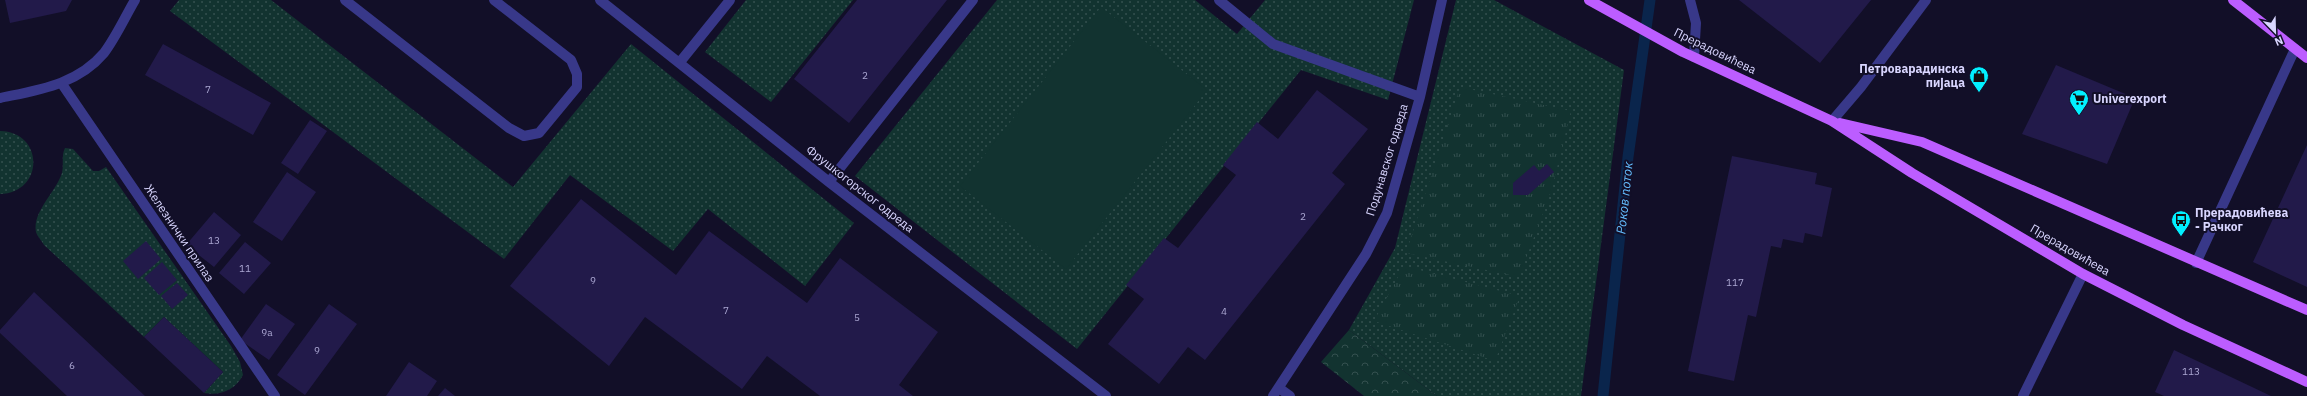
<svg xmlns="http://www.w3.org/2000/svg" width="2307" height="396" font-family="'IBM Plex Sans',sans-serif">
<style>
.grass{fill:url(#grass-dots)}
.forest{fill:url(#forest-crowns)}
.park{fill:url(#park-tufts)}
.pitch{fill:#123330}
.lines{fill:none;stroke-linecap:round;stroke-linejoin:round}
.stream{stroke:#0a254c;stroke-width:11}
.building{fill:#221a4a}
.minor{stroke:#383889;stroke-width:10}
.major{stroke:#bc5dff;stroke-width:10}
.labels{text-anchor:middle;stroke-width:4;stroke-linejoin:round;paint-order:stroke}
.number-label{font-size:10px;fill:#aba7d2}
.street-label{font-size:12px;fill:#d9d6ff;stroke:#120f28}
.poi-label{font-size:12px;font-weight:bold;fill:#d9d6ff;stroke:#120f28;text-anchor:start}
.water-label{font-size:13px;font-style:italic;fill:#64beff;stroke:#120f28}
</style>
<defs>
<pattern id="grass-dots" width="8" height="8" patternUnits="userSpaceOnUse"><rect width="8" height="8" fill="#123330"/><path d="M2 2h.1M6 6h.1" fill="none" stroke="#34504f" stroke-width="1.8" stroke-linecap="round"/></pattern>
<pattern id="forest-crowns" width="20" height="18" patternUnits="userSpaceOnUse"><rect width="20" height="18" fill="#123330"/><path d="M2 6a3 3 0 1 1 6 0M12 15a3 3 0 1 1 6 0" fill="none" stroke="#34504f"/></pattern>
<pattern id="park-tufts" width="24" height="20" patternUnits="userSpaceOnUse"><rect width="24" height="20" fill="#123330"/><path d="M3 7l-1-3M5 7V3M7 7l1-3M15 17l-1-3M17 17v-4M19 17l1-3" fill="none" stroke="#34504f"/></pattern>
</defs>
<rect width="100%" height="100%" fill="#120f28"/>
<path class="grass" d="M179,0H271L513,187L631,44L854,223L805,286L708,209L673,251L570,175L504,259L170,11Z
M746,0H853L771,102L705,52Z
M997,0H1195L1237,34L1265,0H1414L1388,100L1301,70L1077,349L855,176Z
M1456,0H1494L1624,70L1581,396H1437L1349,330L1395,248Z
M0,131C45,132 44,193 0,194Z
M65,148L73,149L93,171H99L106,167L231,346L240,362L243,375C235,390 221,396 204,393L223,372L164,317L144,337L44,245C42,241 37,236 36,232C32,212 56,192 62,173C64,164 61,156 65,148Z"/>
<path class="forest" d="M1349,330L1437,396H1364L1321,362Z"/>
<path class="park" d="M1460,87L1571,111L1551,192L1519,277L1406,253Z
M1404,266L1520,296L1495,361L1374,321Z"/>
<path class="pitch" d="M1101,7L1207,90L1066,269L960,186Z"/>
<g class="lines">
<path class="stream" d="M1603,396L1628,157L1650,0"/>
</g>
<path class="building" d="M5,0H72L66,11L10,23Z
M857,0H947L849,123L794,79Z
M1739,0H1871L1820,63Z
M163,44L271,103L253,135L145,75Z
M2056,65L2135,98L2107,164L2022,134Z
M1317,90L1368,129L1332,173L1345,184L1205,360L1188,347L1159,384L1108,344L1144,299L1126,285L1164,238L1178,248L1236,175L1223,165L1257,122L1278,139Z
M310,120L327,131L298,174L281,163Z
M2307,145V287L2253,262Z
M1732,156L1817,173L1815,184L1832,188L1822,237L1805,233L1803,243L1783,239L1781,248L1771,246L1756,317L1748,315L1734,381L1688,371Z
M1547,164L1554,172L1528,195H1513V183L1534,165L1539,171Z
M287,172L316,192L282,241L253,222Z
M581,199L676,275L709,231L807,303L840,258L938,332L899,385L913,396H820L767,356L742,389L645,317L609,366L510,286Z
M214,212L241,235L214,267L186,245Z
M146,241L161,259L138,279L123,261Z
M245,242L271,263L244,294L219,273Z
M162,262L177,280L159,295L144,278Z
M177,283L188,295L172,309L161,296Z
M34,292L145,396H67L0,333V330Z
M266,304L295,324L269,360L240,340Z
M329,304L357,324L305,395L277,375Z
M164,317L223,372L204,393L144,337Z
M2174,350L2271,396H2164L2155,392Z
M409,362L437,381L427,396H386Z
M445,388L455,396H438Z"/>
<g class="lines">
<path class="minor" d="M345,0L509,128L524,136L539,133L577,87V74L571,60L494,0
M600,0L829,182L1106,396
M1219,0L1273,44L1420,97
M1690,0L1696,23L1694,57
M680,62L730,0
M62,84L275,396
M0,98C38,90 77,85 104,53C116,37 125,17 135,0
M1832,121L1861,87L1926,0
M829,182L973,0
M2196,263L2295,49
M1279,388L1290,396
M1273,396L1366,254L1387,213L1420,97L1442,0
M2023,396L2083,274"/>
<path class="major" d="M1589,0L1683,52L1832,121L1912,173L2083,274L2183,325L2307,382
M2233,0L2307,58
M1840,123L1922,142L2307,310"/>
</g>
<defs>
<g id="shop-pin" transform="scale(1)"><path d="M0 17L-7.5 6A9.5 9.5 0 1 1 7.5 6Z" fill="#02f0ff" stroke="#120f28"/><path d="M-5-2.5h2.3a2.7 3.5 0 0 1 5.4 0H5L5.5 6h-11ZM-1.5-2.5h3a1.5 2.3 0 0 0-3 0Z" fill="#111"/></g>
<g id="supermarket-pin" transform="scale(1)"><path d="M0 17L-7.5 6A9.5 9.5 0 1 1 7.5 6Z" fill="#02f0ff" stroke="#120f28"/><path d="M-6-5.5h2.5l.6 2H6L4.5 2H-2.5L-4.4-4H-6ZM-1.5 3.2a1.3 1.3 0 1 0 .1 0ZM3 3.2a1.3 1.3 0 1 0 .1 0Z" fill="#111"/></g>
<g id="bus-pin" transform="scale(1)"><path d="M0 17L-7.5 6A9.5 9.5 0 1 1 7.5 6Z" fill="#02f0ff" stroke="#120f28"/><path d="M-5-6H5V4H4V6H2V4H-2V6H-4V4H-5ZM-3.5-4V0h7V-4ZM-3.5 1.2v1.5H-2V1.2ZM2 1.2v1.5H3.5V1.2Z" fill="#111"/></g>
</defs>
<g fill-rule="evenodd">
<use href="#shop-pin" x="1979" y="76"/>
<use href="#supermarket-pin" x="2079" y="99"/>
<use href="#bus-pin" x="2181" y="220"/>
</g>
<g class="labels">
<g class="number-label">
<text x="865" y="79">2</text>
<text x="208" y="93">7</text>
<text x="1303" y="220">2</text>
<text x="214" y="244">13</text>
<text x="245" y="272">11</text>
<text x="593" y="284">9</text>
<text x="1735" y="286">117</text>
<text x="726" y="314">7</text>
<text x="1224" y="315">4</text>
<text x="857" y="321">5</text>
<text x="267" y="336">9a</text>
<text x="317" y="354">9</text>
<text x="72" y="369">6</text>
<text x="2191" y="375">113</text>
</g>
<g class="street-label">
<text transform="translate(1715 51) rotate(26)" y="4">Прерадовићева</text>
<text transform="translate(1387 160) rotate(-73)" y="4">Подунавског одреда</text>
<text transform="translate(860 189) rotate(38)" y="4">Фрушкогорског одреда</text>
<text transform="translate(179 233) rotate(56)" y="4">Железнички прилаз</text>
<text transform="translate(2070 250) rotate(30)" y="4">Прерадовићева</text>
</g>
<g class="poi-label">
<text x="1965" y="73" text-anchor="end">Петроварадинска<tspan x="1965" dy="14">пијаца</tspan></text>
<text x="2093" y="103">Univerexport</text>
<text x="2195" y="217">Прерадовићева<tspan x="2195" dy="14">- Рачког</tspan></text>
</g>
<g class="water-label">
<text transform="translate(1624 198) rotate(-84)" y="5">Роков поток</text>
</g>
</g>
<g transform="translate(2275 32) rotate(157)" stroke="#120f28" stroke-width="3" paint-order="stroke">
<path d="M0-3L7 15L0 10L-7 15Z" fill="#d9d6ff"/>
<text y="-6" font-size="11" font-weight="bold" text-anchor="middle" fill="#d9d6ff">N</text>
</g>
</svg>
